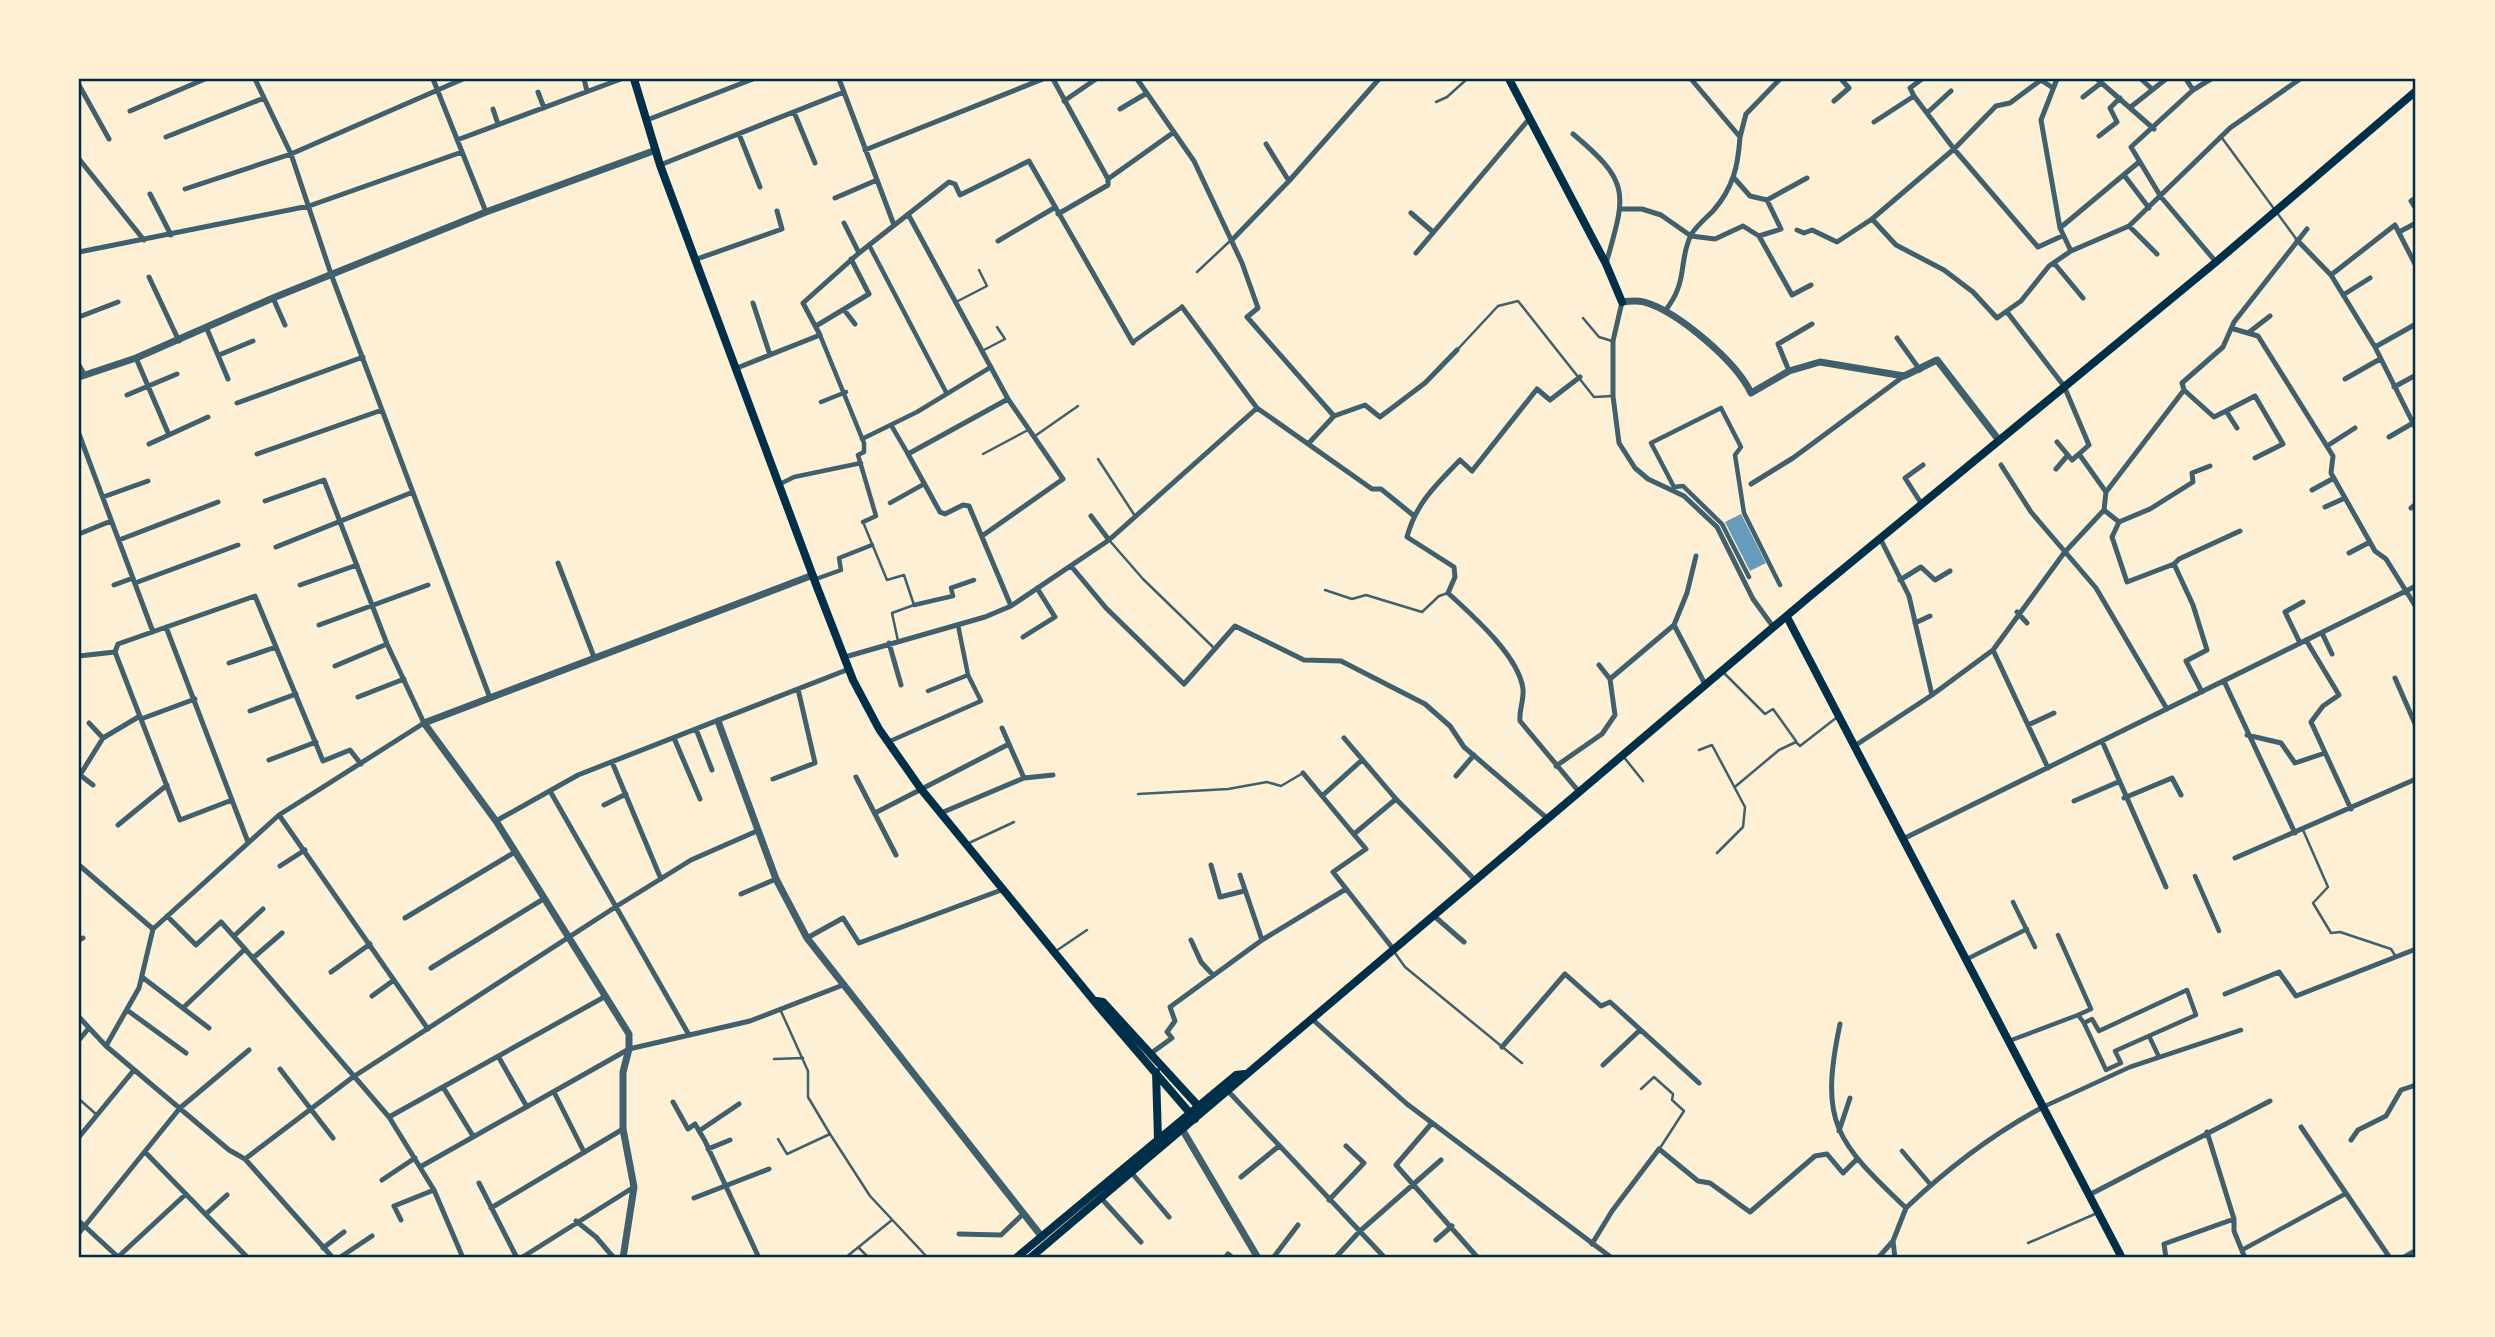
<svg xmlns="http://www.w3.org/2000/svg" width="2495" height="1337" font-family="'Nunito Sans',sans-serif">
<style>
.water{fill:#669bbc}
.lines{fill:none;stroke-linecap:round;stroke-linejoin:round}
.service{stroke:#3f606c;stroke-width:2.5}
.pedestrian{stroke:#3f606c;stroke-width:4.5}
.minor{stroke:#3f606c;stroke-width:5}
.tertiary{stroke:#3f606c;stroke-width:7}
.secondary{stroke:#003049;stroke-width:8}
.neatline{fill:none;stroke:#003049;stroke-width:2.5}
</style>
<rect width="100%" height="100%" fill="#fdf0d5"/>
<path class="water" d="M1741,514L1766,563L1750,571L1725,522Z"/>
<g class="lines">
<path class="service" d="M1436,102L1447,97L1467,79
M2222,138L2297,240
M1197,272L1230,241
M956,302L987,286L979,270
M1583,318L1599,337L1612,341
M1457,350L1498,306L1518,301L1594,397L1612,396
M982,351L1005,339L997,327
M1035,436L1078,406
M983,454L1028,430
M1098,459L1135,516
M863,522L887,580L904,575L914,605L892,613L898,641
M1109,540L1143,579L1214,648
M1325,590L1352,599L1366,595L1422,612L1439,596L1448,593
M1723,672L1765,714L1773,709L1796,741
M1699,750L1712,745L1745,807L1743,827L1717,853
M1623,756L1643,781
M1736,786L1779,750L1796,742L1800,746L1836,718
M1138,794L1228,789L1267,782L1281,786L1303,773
M2303,830L2328,887L2313,903L2331,933L2340,932L2391,949L2396,957
M969,843L1014,822
M1056,951L1087,930
M1395,953L1405,967L1522,1063
M780,1009L808,1071V1097L830,1134L870,1196L928,1258
M774,1059L803,1058
M1641,1089L1654,1077L1673,1094L1672,1100L1684,1111L1660,1148
M79,1099L97,1115
M778,1139L787,1154L830,1134
M2028,1243L2095,1214
M859,1248L869,1258
M845,1258L892,1220"/>
<path class="pedestrian" d="M869,245L947,394
M820,335L864,443V452L858,455L876,516L863,522
M1133,342L1182,307
M821,402L846,392
M891,425L908,454
M862,439L917,412L991,367
M780,484L794,477L861,463
M890,503L924,484
M1749,577L1722,524L1683,486L1674,487L1651,443L1721,408L1741,447L1735,455L1744,513L1780,585
M816,579L841,570L839,558L872,545
M914,605L953,596L951,588L974,580
M928,691L968,675
M888,742L981,701L968,675L958,625
M2195,876L2219,931
M2013,902L2035,947
M2058,935L2091,1009L2078,1015
M1967,959L2027,929
M2187,990L2196,1015L2115,1051L2121,1063L2106,1070L2084,1023L2092,1019L2099,1031Z
M2149,1036L2159,1057
M2009,1041L2078,1015L2084,1023
M2043,1107L2130,1067L2241,1030
M1902,1151L1930,1184
M2242,1250L2345,1194
M2402,1258L2416,1250"/>
<path class="minor" d="M255,79L291,154L331,274L490,698
M433,79L486,212
M584,79L587,91
M839,79L894,225
M1053,79L1108,179V185L1058,214
M1137,79L1194,161L1242,263L1258,308L1247,317L1334,416
M1922,79L1910,88L1914,96L1954,149L2038,247L2062,236
M2057,79L2041,120L2060,228L2071,251
M2097,79L2154,129
M2141,79L2152,89
M2186,79L2193,90
M2211,79L2193,90L2131,147L2161,197L2216,262
M79,85L109,139
M538,92L544,108
M2083,97L2101,83
M1064,101L1096,79
M1834,101L1849,88L1841,79
M2132,106L2166,79
M493,109L498,124
M1120,109L1147,93
M130,111L205,79
M794,112L815,163
M1927,113L1951,91
M647,120L753,79
M1874,122L1914,96
M739,134L760,187
M1573,134C1633,184 1625,195 1606,264
M2099,136L2117,122L2110,108L2120,98
M166,137L264,98
M1740,137L1746,114L1780,79
M457,140L621,79
M1266,144L1289,181
M865,150L1043,79
M79,159L144,240
M660,165L844,92
M2124,175L2149,208
M1108,179L1174,132
M1735,179L1750,196L1767,200L1807,178
M185,189L291,154L463,79
M150,194L171,235
M835,198L877,180
M2416,198L2411,201L2416,209
M1622,209H1642L1661,215L1691,236L1715,239L1743,226L1759,236L1781,229L1767,200
M1411,213L1433,232
M908,214L1008,399L1063,479L982,536
M1872,219L1896,245L1944,270L1973,292L1997,318L2021,301L2049,266L2071,251L2129,226L2230,128L2300,79
M844,223L859,253
M2129,226L2157,254
M2060,228L2139,162
M1797,230L1804,233L1812,230L1837,242L1872,219L1954,149L1996,106L2010,103L2041,80L2053,88
M2399,232L2416,223
M1759,236L1792,295L1811,285
M1232,240L1289,181L1379,79
M2297,240L2331,275L2375,347L2413,423L2416,421
M998,241L1054,208
M79,252L309,206L462,152
M1416,253L1530,118
M697,259L782,229L777,211
M2054,263L2083,298
M2331,275L2395,225L2416,266
M149,277L179,341
M2343,295L2370,278
M273,298L285,325
M1622,302L1613,341V396L1619,443L1635,468L1648,479L1684,496L1717,527L1753,599L1774,628
M753,303L770,355
M1182,307L1257,408L1372,489H1381L1413,515
M845,311L855,324
M1665,311C1689,281 1678,261 1691,235C1696,226 1706,218 1713,211C1733,188 1738,167 1740,137L1691,79
M2007,312L2064,386L2089,445L2079,454L2106,492
M79,317L118,302
M816,326L869,294L851,259
M207,329L228,379
M2234,329L2258,336L2333,456L2331,473L2375,551L2386,559L2416,607
M2248,333L2270,316
M1897,338L1920,370
M2375,347L2416,324
M219,355L253,341
M136,358L169,435
M79,365L84,374
M737,368L820,335L803,303L859,253L949,182L955,184L960,195L1029,161L1133,343
M1789,371L1778,344L1812,324
M2345,379L2380,359
M2394,387L2416,375
M2184,390L2214,417L2226,411L2237,428
M127,395L177,374
M1008,399L908,454L940,512L945,514L963,505L969,506L1011,606
M237,403L363,357
M2226,411L2255,396L2283,444L2255,458
M79,434L153,632
M2389,437L2413,423L2416,429
M2057,442L2072,460L2079,454
M149,444L208,417
M1308,444L1334,416L1365,405L1380,417L1425,383L1457,350
M2327,446L2355,428
M257,454L382,410
M2001,465L2031,512L2096,588L2167,709
M2056,469L2068,455
M1751,484L1793,458L1904,376
M2312,490L2334,478
M2106,492L2184,390L2182,383L2223,347L2234,322L2307,229
M103,497L148,481
M1921,503L1905,478L1923,465
M2325,507L2345,498
M2411,508L2416,504
M2104,510L2119,522L2150,509L2193,482L2192,473L2210,466
M1091,516L1109,540
M2119,522L2112,537L2127,582L2174,564L2193,605L2207,650L2186,661L2202,692
M79,534L111,521
M1880,538L1909,596L1932,695
M119,540L218,502
M276,547L413,492
M2349,553L2370,542
M558,563L594,657
M2174,564L2179,559L2240,531
M1071,566L1106,608L1184,684L1235,626L1304,660L1341,661L1425,704L1450,726L1464,747L1548,819
M1900,580L1921,567L1935,580L1950,571
M135,583L238,545
M114,585L133,578
M300,585L357,565
M2017,612L2027,623
M1915,623L1930,616
M319,625L428,585
M1674,625L1706,686
M166,627L248,842
M2322,633L2332,654
M1023,637L1055,617L1037,588
M2306,640L2339,695L2323,706L2311,722L2351,809
M889,643L901,685
M2300,643L2285,612L2303,602
M1993,650L2048,768
M115,652L118,644L255,596L323,761L350,750L361,764
M115,652L180,820L232,800
M79,656L115,652
M845,657L985,617L1011,606L1109,540L1257,408
M229,663L276,647
M335,666L387,644
M2395,678L2416,726
M1610,679L1674,625L1687,593L1696,556
M2224,681L2295,833
M358,697L404,679
M250,711L296,694
M141,719L195,699
M89,723L103,738
M2028,725L2054,713
M1002,728L1024,778
M696,729L712,770
M2247,735L2281,743L2295,763L2325,753
M674,738L700,799
M1344,738L1396,799L1476,881
M2102,741L2166,887
M1856,745L1932,695L1993,650L2064,553L2104,510L2106,492
M269,760L316,742
M612,762L661,879
M1556,766L1602,734L1615,715L1610,679L1599,665
M1303,773L1366,849L1333,872L1394,950
M1456,776L1474,755
M856,777L896,855
M773,779L815,763L798,689
M93,785L80,775L103,738L140,716
M550,791L689,1035
M1580,793L1520,721C1519,710 1524,700 1523,689C1519,656 1471,614 1448,593L1455,577L1454,567L1407,537C1416,503 1436,485 1460,460L1472,471L1537,389L1550,400L1580,377
M1322,796L1362,760
M2124,798L2172,778L2181,795
M2074,801L2118,782
M604,805L626,794
M875,813L1009,744
M941,813L1024,778L1053,775
M279,815L428,1029
M496,821L578,775L849,669
M118,825L167,785
M1354,834L1396,799
M1905,838L2416,586
M2235,858L2416,779
M79,865L153,929
M1211,865L1220,897L1244,891
M280,866L305,850
M1240,875L1262,940
M741,894L776,879
M167,916L196,945L221,922L245,949L389,1117L434,1190L463,1258
M1434,916L1464,942
M405,918L515,852
M234,936L263,909
M807,938L843,918L859,943L1004,889
M79,940L83,938
M1191,940L1201,962L1213,975
M253,958L282,933
M431,968L545,898
M331,972L370,944
M142,977L209,1028
M2225,994L2279,972L2296,996L2416,949
M372,996L394,980
M183,1008L245,949
M127,1010L186,1053
M79,1017L106,1046L229,1150L245,1159L333,1258
M1312,1019L1407,1104L1612,1258
M1840,1024C1819,1124 1836,1141 1906,1208L1893,1241L1878,1258
M79,1040L89,1028
M106,1046L139,988L153,929L279,815L424,723L387,644L324,480L265,501
M1502,1047L1565,974L1601,1006L1610,1002L1699,1083
M1150,1054L1172,1038L1167,1032L1175,1021L1170,1007L1262,940L1346,889
M498,1056L527,1107
M1603,1065L1640,1030
M280,1069L333,1138
M443,1087L473,1136
M1228,1091L1385,1258
M554,1092L584,1152
M673,1102L688,1129L695,1124L705,1141L759,1258
M389,1117L606,996
M1432,1123L1396,1165L1478,1258
M2301,1127L2390,1258
M699,1131L739,1104
M1839,1131L1850,1098
M2207,1132L2234,1219V1231L2245,1258
M79,1137L134,1070
M2351,1140L2358,1130L2386,1116L2401,1090L2416,1085
M708,1149L730,1140
M145,1152L248,1258
M245,1159L353,1077L617,906L691,860L757,831
M420,1167L629,1049L750,1021L843,985
M1131,1172L1169,1217
M1241,1177L1279,1146
M382,1180L415,1158
M479,1183L517,1258
M2089,1195L2270,1101
M694,1198L769,1169
M1101,1198L1141,1242
M1329,1200L1364,1163L1346,1146
M491,1208L623,1129
M1906,1208C1947,1169 1993,1134 2043,1107
M206,1214L227,1195
M401,1220L394,1206L434,1190
M79,1221L118,1257L186,1194
M576,1221L596,1237L614,1258
M79,1233L180,1108L249,1050
M959,1234L1001,1235L1023,1214
M1436,1240L1452,1226
M1893,1241L1895,1258
M1592,1244L1612,1211L1659,1149L1698,1181L1710,1183L1750,1212L1815,1156L1827,1154L1843,1173L1856,1160
M323,1248L344,1232
M1337,1256L1359,1232L1441,1160
M339,1258L372,1236
M521,1258L634,1187
M1225,1258L1228,1254L1233,1258
M1273,1258L1298,1225
M2166,1258L2164,1244L2234,1219"/>
<path class="tertiary" d="M1622,302C1629,301 1637,300 1644,302C1677,311 1736,361 1751,393L1789,371L1820,362L1904,376L1937,360L1998,439
M79,377L136,358L273,298L486,212L656,150
M718,721L776,879L807,938L1042,1237
M1182,1129L1258,1258
M623,1258L634,1187L623,1129V1072L629,1049V1034L496,821L424,723L813,575"/>
<path class="secondary" d="M634,79L660,165L817,587L853,680L879,729L921,789L1099,1007L1195,1119
M1509,79L1606,264L1622,302
M1787,617L2122,1258
M1097,1001L1103,1002L1201,1109
M1156,1072L1158,1139
M1016,1258L1236,1075L1244,1074
M1030,1258L1809,597L2216,262L2416,91"/>
</g>
<rect width="2495" height="1337" fill="none" stroke="#fdf0d5" stroke-width="161"/>
<rect x="80" y="80" width="2334" height="1176" class="neatline"/>
</svg>
